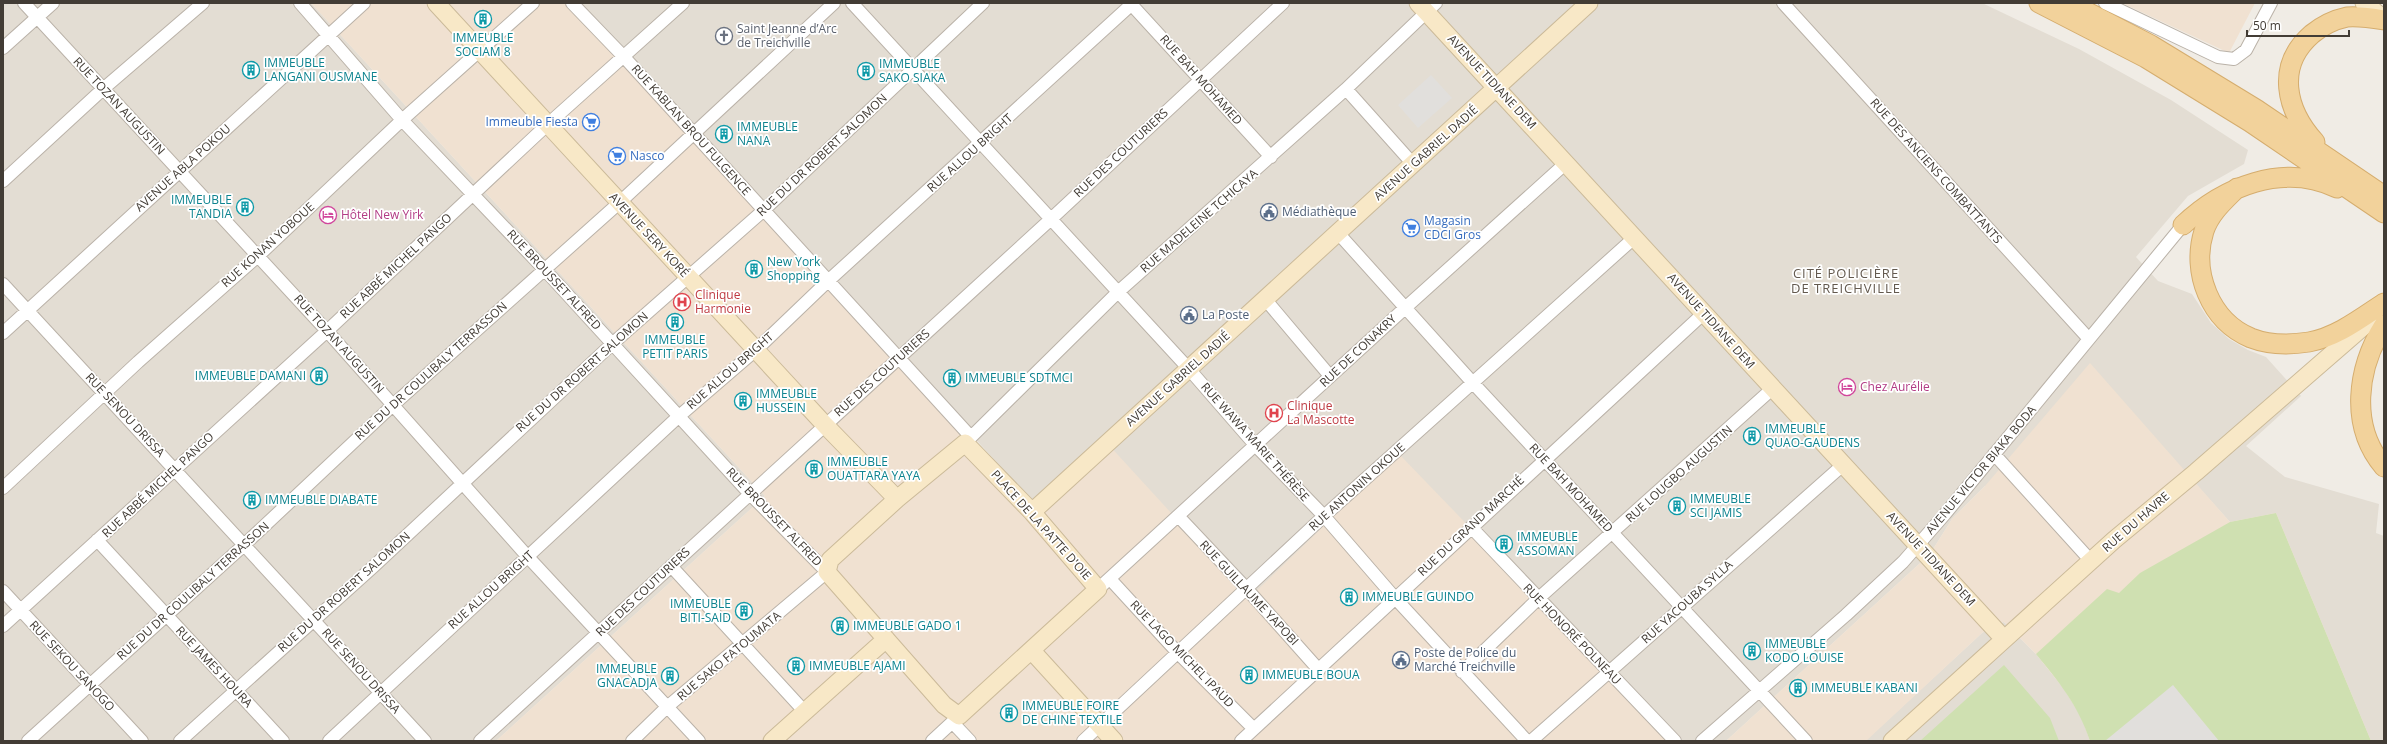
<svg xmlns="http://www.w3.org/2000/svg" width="2387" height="744" font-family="'Open Sans',sans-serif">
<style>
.residential{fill:#e3ddd3}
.commercial{fill:#f0e1d1}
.green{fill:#cfe0b1}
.parking{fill:#e1dfdc}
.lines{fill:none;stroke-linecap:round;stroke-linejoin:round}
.street-casing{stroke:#bab2a8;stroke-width:14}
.secondary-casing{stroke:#cbba99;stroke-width:19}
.primary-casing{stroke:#d5ad6e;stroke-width:21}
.street{stroke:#fff;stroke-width:12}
.secondary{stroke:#f8e8c7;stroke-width:17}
.primary{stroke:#f2d29b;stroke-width:19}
.labels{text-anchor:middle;stroke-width:3.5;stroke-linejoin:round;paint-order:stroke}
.worship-label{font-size:12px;fill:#5b616d;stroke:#fff;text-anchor:start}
.culture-label{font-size:12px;fill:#0d838f;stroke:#fff;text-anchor:start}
.street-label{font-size:12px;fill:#423c35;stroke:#fff}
.shop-label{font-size:12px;fill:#366cbe;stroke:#fff;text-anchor:start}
.service-label{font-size:12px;fill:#4e5e75;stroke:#fff;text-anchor:start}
.hotel-label{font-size:12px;fill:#b23c85;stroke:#fff;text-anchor:start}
.health-label{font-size:12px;fill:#be3a42;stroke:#fff;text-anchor:start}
.neighbourhood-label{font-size:13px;letter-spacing:1px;fill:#63594e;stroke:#fff}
</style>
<rect width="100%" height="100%" fill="#f0ece5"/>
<path class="residential" d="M3,3H311L765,496L496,741H3Z
M573,3H1982L2079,49L2171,100L2248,150L2244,164L2188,196L2136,257L2158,281L2192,294L2211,323L2229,339L2248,350L2266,357L2301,396L2246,446L2285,477L2379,504L2376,533L2384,536V741H2371L2276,513L2230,522L2192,480L1985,486L1952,519L1930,554L1726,741H1676L1249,598L1038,507Z
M2004,622L2036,654L2064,689L2082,718L2090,741H1865L1982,633L1994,625Z"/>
<path class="commercial" d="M311,3H573L973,439L1038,506L1107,443L1249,598L1399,454L1676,741H496L765,496Z
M2122,3H2255L2229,53Z
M2090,363L2230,522L2276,513L2371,741H2090L2082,718L2064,689L2036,654L2004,622L1994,625L1982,633L1866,741H1726L1930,554L1952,519L1985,486Z"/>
<path class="green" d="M2276,513L2371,741H2090C2078,705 2059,682 2036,654L2107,589L2119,593L2140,573L2230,522Z
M2004,665L2050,718L2059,741H1920Z"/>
<path class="parking" d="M1431,75L1452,98L1418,128L1398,105Z
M2173,685L2219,741H2105Z"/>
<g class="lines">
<g class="street-casing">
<path id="street" d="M24,3L327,331L528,557L699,741
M300,3L402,120L544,269L749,493L827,572L667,707L632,741
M572,3L624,57L971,437
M852,3L1189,369L1256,446L1324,516L1395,598L1527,741
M1130,3L1271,157
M1783,3L2089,339
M2105,3L2218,57L2234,59L2246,50L2271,3
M3,48L53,3
M1346,89L1413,164
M3,181L103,89L203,3
M1338,233L1473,383L1806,741
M3,284L425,741
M1265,299L1330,376
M3,333L364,3
M965,443L1118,292L1346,89L1436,3
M1994,454L2091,561
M3,488L138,362L258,256L402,120L533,3
M1179,517L1246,588L1319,670
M1471,527L1675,741
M97,540L283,741
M671,566L805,712
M1110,579L1178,653L1254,729
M1098,589L1405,308L1566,163
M3,591L142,741
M3,626L327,331L547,125L683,3
M1462,672L1540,597L1772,389
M952,722L970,741
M28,741L244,545L393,405L619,203L834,3
M180,741L374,566L612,344L764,210L983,3
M329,741L678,417L757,349L828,281L1133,3
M480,741L1051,219L1283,3
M932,741L959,716
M1083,741L1324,516L1634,238
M1241,741L1704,313
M1531,741L1844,464
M1702,741L1846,615L1903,562L1945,514L2183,225"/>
</g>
<g class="secondary-casing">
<path id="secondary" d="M436,3L825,425L897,499
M1418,3L2004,639
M2364,3L2384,19
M965,443L1032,512L1098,589L959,716L944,705L827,572L830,560L897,499Z
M1032,512L1589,3
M1032,651L1114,741
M772,741L886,639
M1892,741L2114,540L2196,472L2372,319"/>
</g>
<g class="primary-casing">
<path id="primary" d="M2039,3L2146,58L2250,122L2384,213
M2070,3L2151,45L2256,109L2384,196
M2315,142C2286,110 2275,66 2312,34C2323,25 2333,20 2347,17C2360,16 2372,18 2384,20
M2237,188C2224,201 2210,213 2204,231C2191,272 2210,321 2251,338C2269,345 2290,345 2309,342C2337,337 2361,318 2384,303
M2183,225C2223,187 2283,162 2337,188
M2384,325C2357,368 2349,426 2384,467"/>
</g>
<use href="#street" class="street"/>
<use href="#secondary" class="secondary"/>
<use href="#primary" class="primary"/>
</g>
<defs>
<g id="building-ring" transform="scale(0.9)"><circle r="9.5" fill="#fff" stroke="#0f9aa8" stroke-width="1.5"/><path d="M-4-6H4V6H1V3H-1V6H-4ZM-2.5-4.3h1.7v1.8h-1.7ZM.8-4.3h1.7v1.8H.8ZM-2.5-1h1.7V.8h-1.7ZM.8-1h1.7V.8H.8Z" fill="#0f9aa8"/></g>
<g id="church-ring" transform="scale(0.9)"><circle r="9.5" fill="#fff" stroke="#6b7280" stroke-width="1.5"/><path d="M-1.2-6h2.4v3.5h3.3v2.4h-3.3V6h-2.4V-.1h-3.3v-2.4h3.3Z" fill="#6b7280"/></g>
<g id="supermarket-ring" transform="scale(0.9)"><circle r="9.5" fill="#fff" stroke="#3f7fe0" stroke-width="1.5"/><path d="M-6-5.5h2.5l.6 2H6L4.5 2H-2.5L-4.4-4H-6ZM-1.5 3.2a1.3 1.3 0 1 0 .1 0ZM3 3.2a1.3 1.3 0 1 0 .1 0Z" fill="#3f7fe0"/></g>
<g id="civic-ring" transform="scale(0.9)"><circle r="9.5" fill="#fff" stroke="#5c6f8a" stroke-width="1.5"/><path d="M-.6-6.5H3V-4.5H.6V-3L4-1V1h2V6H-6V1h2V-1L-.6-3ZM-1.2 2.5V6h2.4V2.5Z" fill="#5c6f8a"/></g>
<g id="hotel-ring" transform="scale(0.9)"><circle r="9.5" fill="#fff" stroke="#d1479c" stroke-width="1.5"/><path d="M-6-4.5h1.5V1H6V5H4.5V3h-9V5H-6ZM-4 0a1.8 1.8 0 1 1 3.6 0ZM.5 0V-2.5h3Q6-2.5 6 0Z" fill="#d1479c"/></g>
<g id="hospital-ring" transform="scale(0.9)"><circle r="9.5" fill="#fff" stroke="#e0444e" stroke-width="1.5"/><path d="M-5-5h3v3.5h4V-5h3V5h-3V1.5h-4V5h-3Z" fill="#e0444e"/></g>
</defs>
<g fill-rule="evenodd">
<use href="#building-ring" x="483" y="19"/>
<use href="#church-ring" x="724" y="36"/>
<use href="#building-ring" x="251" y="70"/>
<use href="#building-ring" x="866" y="71"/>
<use href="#supermarket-ring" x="591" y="122"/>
<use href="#building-ring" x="724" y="134"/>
<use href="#supermarket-ring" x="617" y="156"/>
<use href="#building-ring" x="245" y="207"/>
<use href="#civic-ring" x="1269" y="212"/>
<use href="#hotel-ring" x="328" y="215"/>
<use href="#supermarket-ring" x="1411" y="228"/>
<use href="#building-ring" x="754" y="269"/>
<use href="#hospital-ring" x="682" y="302"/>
<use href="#civic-ring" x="1189" y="315"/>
<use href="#building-ring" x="675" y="322"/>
<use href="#building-ring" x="319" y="376"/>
<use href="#building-ring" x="952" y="378"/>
<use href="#hotel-ring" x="1847" y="387"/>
<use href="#building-ring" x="743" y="401"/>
<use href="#hospital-ring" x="1274" y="413"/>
<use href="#building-ring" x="1752" y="436"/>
<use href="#building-ring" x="814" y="469"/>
<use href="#building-ring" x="252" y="500"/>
<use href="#building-ring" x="1677" y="506"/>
<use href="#building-ring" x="1504" y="544"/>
<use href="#building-ring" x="1349" y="597"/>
<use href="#building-ring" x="744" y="611"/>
<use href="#building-ring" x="840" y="626"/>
<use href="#building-ring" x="1752" y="651"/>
<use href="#civic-ring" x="1401" y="660"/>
<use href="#building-ring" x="796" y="666"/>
<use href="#building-ring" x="1249" y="675"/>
<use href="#building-ring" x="670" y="676"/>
<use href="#building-ring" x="1798" y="688"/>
<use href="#building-ring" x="1009" y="713"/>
</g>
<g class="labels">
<g class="worship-label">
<text x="737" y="33">Saint Jeanne d’Arc<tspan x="737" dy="14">de Treichville</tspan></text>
</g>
<g class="culture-label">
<text x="483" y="42" text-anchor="middle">IMMEUBLE<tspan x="483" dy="14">SOCIAM 8</tspan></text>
<text x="264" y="67">IMMEUBLE<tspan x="264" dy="14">LANGANI OUSMANE</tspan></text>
<text x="879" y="68">IMMEUBLE<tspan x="879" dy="14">SAKO SIAKA</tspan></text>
<text x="737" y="131">IMMEUBLE<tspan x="737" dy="14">NANA</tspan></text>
<text x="232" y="204" text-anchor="end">IMMEUBLE<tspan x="232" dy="14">TANDIA</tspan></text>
<text x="767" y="266">New York<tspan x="767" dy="14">Shopping</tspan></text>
<text x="675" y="344" text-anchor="middle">IMMEUBLE<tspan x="675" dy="14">PETIT PARIS</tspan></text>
<text x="306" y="380" text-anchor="end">IMMEUBLE DAMANI</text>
<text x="965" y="382">IMMEUBLE SDTMCI</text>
<text x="756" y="398">IMMEUBLE<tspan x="756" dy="14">HUSSEIN</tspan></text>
<text x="1765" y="433">IMMEUBLE<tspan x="1765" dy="14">QUAO-GAUDENS</tspan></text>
<text x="827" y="466">IMMEUBLE<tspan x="827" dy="14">OUATTARA YAYA</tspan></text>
<text x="1690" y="503">IMMEUBLE<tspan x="1690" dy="14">SCI JAMIS</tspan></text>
<text x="265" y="504">IMMEUBLE DIABATE</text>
<text x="1517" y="541">IMMEUBLE<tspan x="1517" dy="14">ASSOMAN</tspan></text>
<text x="1362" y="601">IMMEUBLE GUINDO</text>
<text x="731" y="608" text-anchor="end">IMMEUBLE<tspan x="731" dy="14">BITI-SAID</tspan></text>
<text x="853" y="630">IMMEUBLE GADO 1</text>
<text x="1765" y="648">IMMEUBLE<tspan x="1765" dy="14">KODO LOUISE</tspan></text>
<text x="809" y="670">IMMEUBLE AJAMI</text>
<text x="657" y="673" text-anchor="end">IMMEUBLE<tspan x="657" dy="14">GNACADJA</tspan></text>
<text x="1262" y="679">IMMEUBLE BOUA</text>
<text x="1811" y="692">IMMEUBLE KABANI</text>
<text x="1022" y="710">IMMEUBLE FOIRE<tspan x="1022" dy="14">DE CHINE TEXTILE</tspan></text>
</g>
<g class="street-label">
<text transform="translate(1201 80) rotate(48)" y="4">RUE BAH MOHAMED</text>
<text transform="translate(1492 82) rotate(47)" y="4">AVENUE TIDIANE DEM</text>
<text transform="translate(119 106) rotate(47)" y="4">RUE TOZAN AUGUSTIN</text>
<text transform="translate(691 130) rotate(48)" y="4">RUE KABLAN BROU FULGENCE</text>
<text transform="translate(970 153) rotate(-42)" y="4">RUE ALLOU BRIGHT</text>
<text transform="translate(1121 153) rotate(-43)" y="4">RUE DES COUTURIERS</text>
<text transform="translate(1426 153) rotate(-42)" y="4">AVENUE GABRIEL DADIÉ</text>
<text transform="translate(822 155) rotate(-43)" y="4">RUE DU DR ROBERT SALOMON</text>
<text transform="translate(183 168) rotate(-42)" y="4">AVENUE ABLA POKOU</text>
<text transform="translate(1936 171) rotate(48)" y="4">RUE DES ANCIENS COMBATTANTS</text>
<text transform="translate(1199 221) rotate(-41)" y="4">RUE MADELEINE TCHICAYA</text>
<text transform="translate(649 235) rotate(47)" y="4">AVENUE SERY KORÉ</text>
<text transform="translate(268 245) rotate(-42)" y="4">RUE KONAN YOBOUE</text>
<text transform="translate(396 266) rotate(-43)" y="4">RUE ABBÉ MICHEL PANGO</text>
<text transform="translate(554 280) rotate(47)" y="4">RUE BROUSSET ALFRED</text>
<text transform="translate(1711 321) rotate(48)" y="4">AVENUE TIDIANE DEM</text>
<text transform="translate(339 344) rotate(48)" y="4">RUE TOZAN AUGUSTIN</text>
<text transform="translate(1358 351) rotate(-43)" y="4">RUE DE CONAKRY</text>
<text transform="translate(431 371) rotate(-42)" y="4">RUE DU DR COULIBALY TERRASSON</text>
<text transform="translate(730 371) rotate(-41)" y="4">RUE ALLOU BRIGHT</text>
<text transform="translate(582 372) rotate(-42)" y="4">RUE DU DR ROBERT SALOMON</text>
<text transform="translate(882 373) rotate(-42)" y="4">RUE DES COUTURIERS</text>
<text transform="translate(1178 379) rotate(-42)" y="4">AVENUE GABRIEL DADIÉ</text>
<text transform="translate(125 415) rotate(47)" y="4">RUE SENOU DRISSA</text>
<text transform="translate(1255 442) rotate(48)" y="4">RUE WAWA MARIE THÉRÈSE</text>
<text transform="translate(1981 470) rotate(-50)" y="4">AVENUE VICTOR BIAKA BODA</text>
<text transform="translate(1679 474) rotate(-42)" y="4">RUE LOUGBO AUGUSTIN</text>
<text transform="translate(158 485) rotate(-43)" y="4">RUE ABBÉ MICHEL PANGO</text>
<text transform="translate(1357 487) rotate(-42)" y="4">RUE ANTONIN OKOUE</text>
<text transform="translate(1571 488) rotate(47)" y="4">RUE BAH MOHAMED</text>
<text transform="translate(774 517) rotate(46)" y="4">RUE BROUSSET ALFRED</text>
<text transform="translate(2136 522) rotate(-41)" y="4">RUE DU HAVRE</text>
<text transform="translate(1041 525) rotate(48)" y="4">PLACE DE LA PATTE D'OIE</text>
<text transform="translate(1471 526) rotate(-43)" y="4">RUE DU GRAND MARCHÉ</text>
<text transform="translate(1931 559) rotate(47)" y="4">AVENUE TIDIANE DEM</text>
<text transform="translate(491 590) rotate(-42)" y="4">RUE ALLOU BRIGHT</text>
<text transform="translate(193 591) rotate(-42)" y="4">RUE DU DR COULIBALY TERRASSON</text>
<text transform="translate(344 592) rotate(-42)" y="4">RUE DU DR ROBERT SALOMON</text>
<text transform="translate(643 592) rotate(-43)" y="4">RUE DES COUTURIERS</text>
<text transform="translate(1249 593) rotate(47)" y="4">RUE GUILLAUME YAPOBI</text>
<text transform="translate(1687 602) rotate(-42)" y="4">RUE YACOUBA SYLLA</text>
<text transform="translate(1572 634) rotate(46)" y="4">RUE HONORÉ POLNEAU</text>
<text transform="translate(1182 654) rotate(46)" y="4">RUE LAGO MICHEL IPAUD</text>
<text transform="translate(729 656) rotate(-40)" y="4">RUE SAKO FATOUMATA</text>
<text transform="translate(72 666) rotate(47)" y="4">RUE SEKOU SANOGO</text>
<text transform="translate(214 667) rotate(47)" y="4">RUE JAMES HOURA</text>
<text transform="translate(361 671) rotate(48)" y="4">RUE SENOU DRISSA</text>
</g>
<g class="shop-label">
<text x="578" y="126" text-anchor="end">Immeuble Fiesta</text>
<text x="630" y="160">Nasco</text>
<text x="1424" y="225">Magasin<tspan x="1424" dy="14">CDCI Gros</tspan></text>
</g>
<g class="service-label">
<text x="1282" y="216">Médiathèque</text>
<text x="1202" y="319">La Poste</text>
<text x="1414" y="657">Poste de Police du<tspan x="1414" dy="14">Marché Treichville</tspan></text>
</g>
<g class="hotel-label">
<text x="341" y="219">Hôtel New Yirk</text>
<text x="1860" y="391">Chez Aurélie</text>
</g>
<g class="health-label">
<text x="695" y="299">Clinique<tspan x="695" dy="14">Harmonie</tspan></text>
<text x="1287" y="410">Clinique<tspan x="1287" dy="14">La Mascotte</tspan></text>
</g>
<g class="neighbourhood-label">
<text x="1846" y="278">CITÉ POLICIÈRE<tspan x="1846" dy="15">DE TREICHVILLE</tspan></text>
</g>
</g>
<rect width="2387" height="744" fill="none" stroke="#423c35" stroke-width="8"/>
<path d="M2247 30v6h102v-6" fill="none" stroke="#423c35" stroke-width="2"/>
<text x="2253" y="30" font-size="12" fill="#423c35" stroke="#ffffff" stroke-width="3" paint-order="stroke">50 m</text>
</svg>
